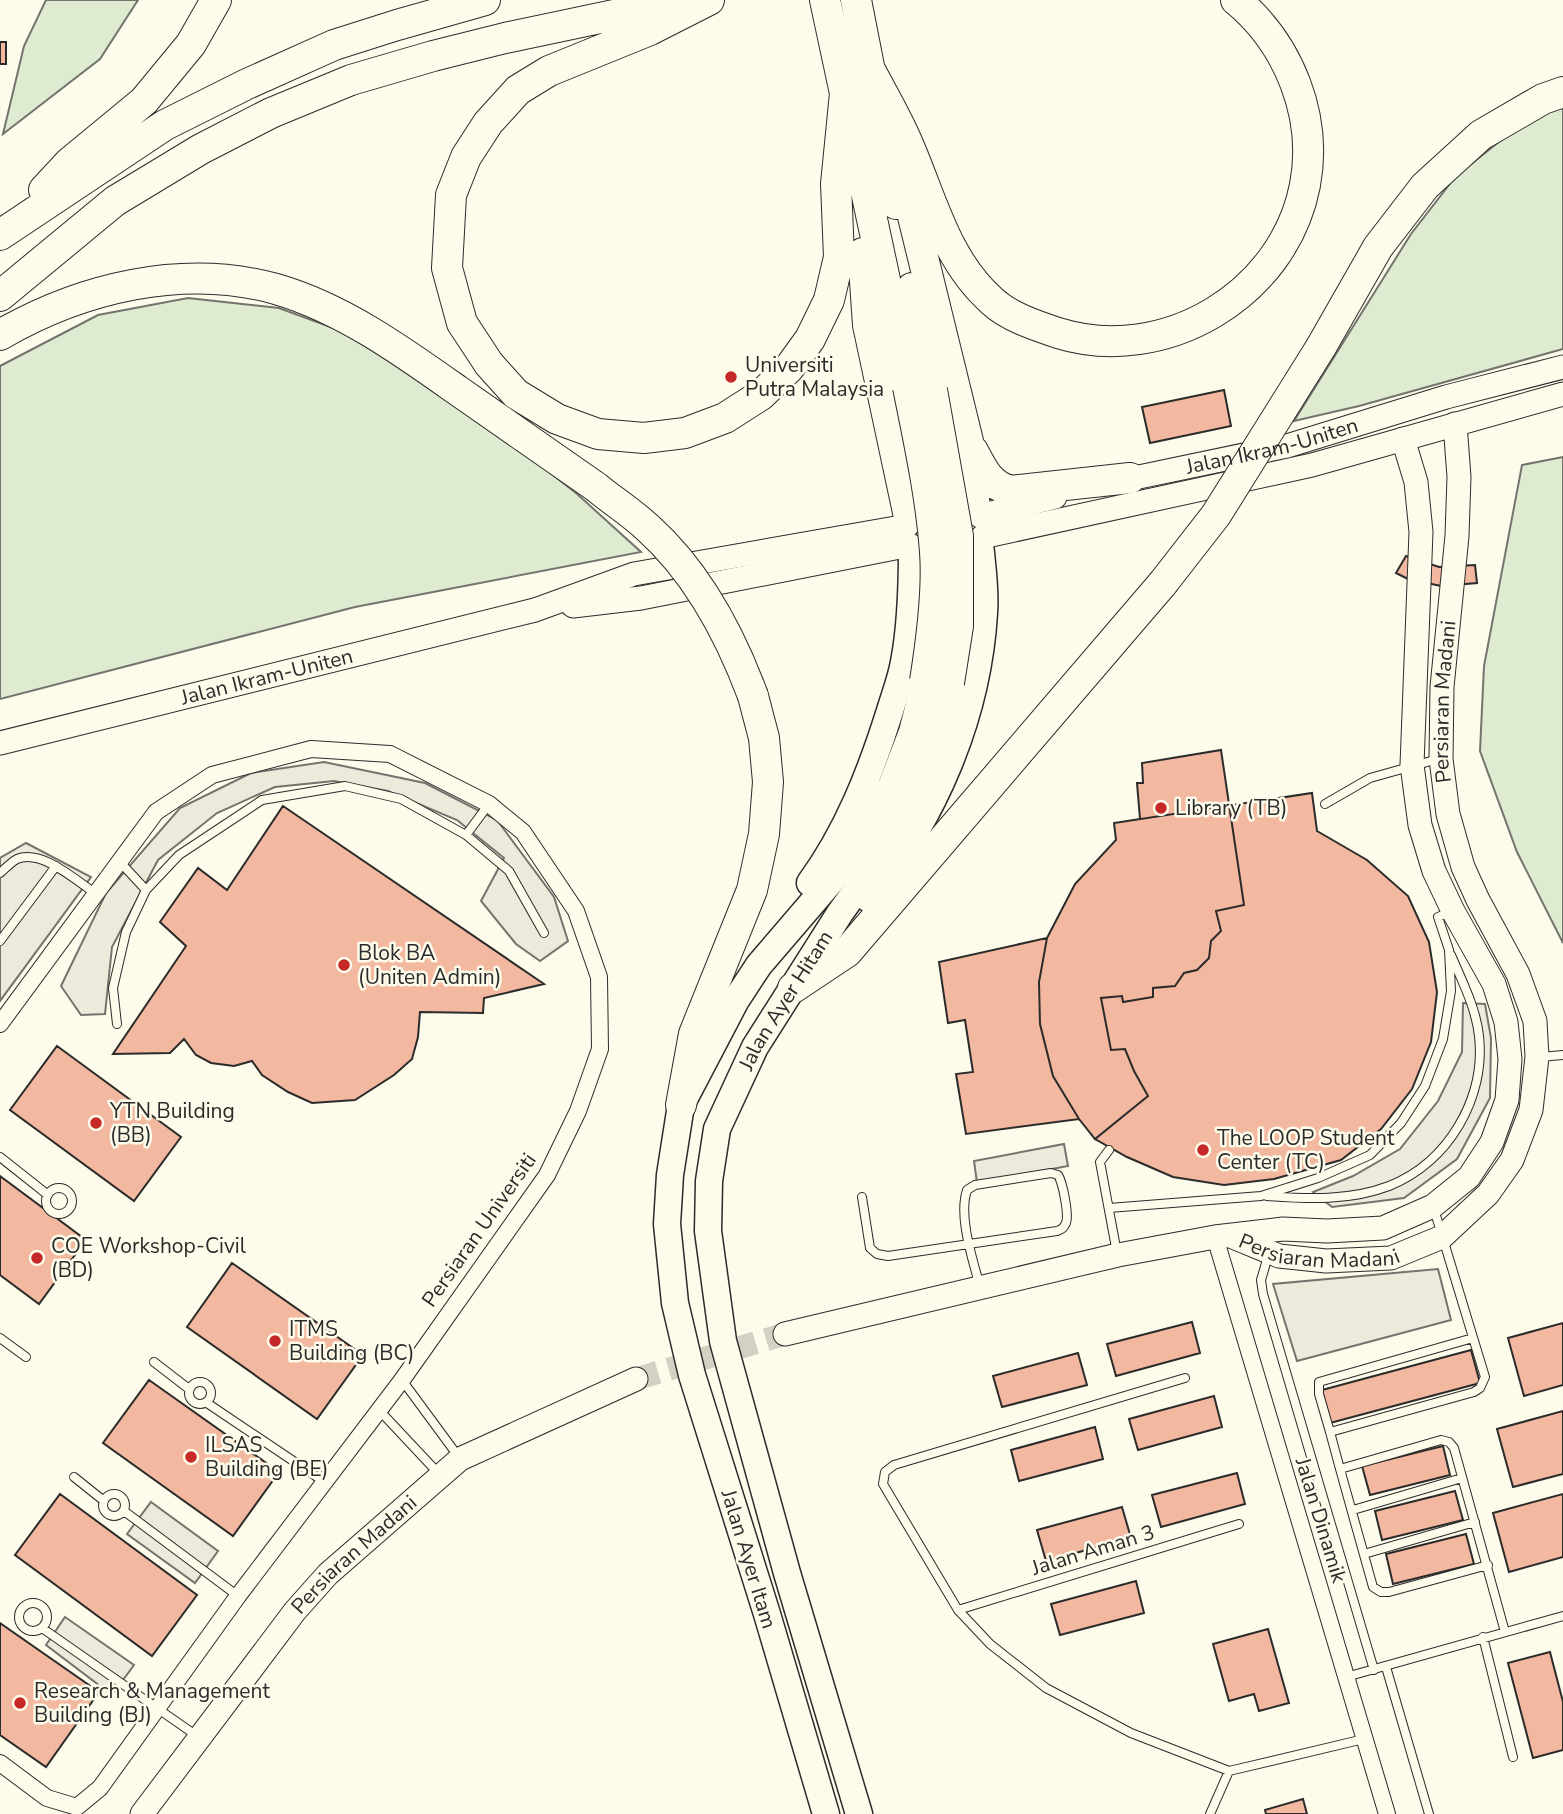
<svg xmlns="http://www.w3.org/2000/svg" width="1563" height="1814" font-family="'Nunito Sans',sans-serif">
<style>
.green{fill:#deebd1;stroke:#74746e;stroke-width:2}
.parking{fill:#eceadb;stroke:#74746e;stroke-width:2}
.building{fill:#f2b8a0;stroke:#2b2b2b;stroke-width:2}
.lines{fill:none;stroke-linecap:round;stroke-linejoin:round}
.secondary-tunnel{stroke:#d3d1c4;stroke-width:23;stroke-dasharray:23 11;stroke-linecap:butt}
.lane-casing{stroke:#2b2b2b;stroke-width:10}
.street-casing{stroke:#2b2b2b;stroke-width:18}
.secondary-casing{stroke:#2b2b2b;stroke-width:25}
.primary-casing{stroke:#2b2b2b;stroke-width:29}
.highway-casing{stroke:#2b2b2b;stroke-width:32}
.lane{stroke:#fdfbea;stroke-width:8}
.street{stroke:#fdfbea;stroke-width:16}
.secondary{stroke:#fdfbea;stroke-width:23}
.primary{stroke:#fdfbea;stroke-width:26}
.highway{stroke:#fdfbea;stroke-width:30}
.highway-bridge-casing{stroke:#2b2b2b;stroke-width:32;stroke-linecap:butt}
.highway-bridge{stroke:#fdfbea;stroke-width:30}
.poi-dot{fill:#c62828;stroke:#fdfbea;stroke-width:2.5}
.labels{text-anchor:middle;stroke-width:5;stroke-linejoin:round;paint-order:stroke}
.poi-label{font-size:21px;fill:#2b2b2b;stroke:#fdfbea;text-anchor:start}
.street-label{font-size:21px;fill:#2b2b2b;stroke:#fdfbea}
</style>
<rect width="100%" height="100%" fill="#fdfbea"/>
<path class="green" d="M46,0H138L100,59L3,134L24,46Z
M1563,107V349L1359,406L1294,421L1411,234L1456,176L1528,119Z
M188,298L279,308L355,336L457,400L576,493L641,552L355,607L0,699V366L98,315Z
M1563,457V943L1517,852L1480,751L1484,666L1522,465Z"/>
<path class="parking" d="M324,762L425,783L497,820L554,897L568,941L540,961L516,944L481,901L504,858L457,820L388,791L334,781L275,787L217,813L158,860L112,947L105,1014L81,1015L61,986L106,893L180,808L251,773Z
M26,843L91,877L0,1001V858Z
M1463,1003L1485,1004L1491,1038L1490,1098L1457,1159L1404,1198L1332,1207L1313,1192L1353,1176L1400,1149L1438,1101L1462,1052Z
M1064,1144L1068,1166L977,1183L974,1161Z
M1438,1269L1451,1320L1297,1361L1273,1284Z
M151,1502L218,1551L195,1583L127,1534Z
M65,1617L134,1665L112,1695L46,1645Z"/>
<path class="building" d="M0,42H6V64H0Z
M1224,390L1231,426L1150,443L1142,407Z
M1406,556L1439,567L1475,565L1477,583L1441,586L1408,579L1396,573Z
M1221,750L1244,905L1216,911L1221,931L1211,941L1209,958L1197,970L1184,973L1175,986L1153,988V997L1123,1002L1122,996L1101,998L1111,1050L1125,1049L1134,1071L1148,1096L1095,1139L1079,1119L966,1134L956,1074L973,1072L965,1020L948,1023L939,962L1047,938L1075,884L1116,840L1114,823L1140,819L1137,783H1143L1142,763Z
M1312,793L1317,831L1367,860L1408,896L1429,942L1437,992L1431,1042L1412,1089L1381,1129L1341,1160L1274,1179L1224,1185L1173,1177L1127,1157L1095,1139L1079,1119L1053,1076L1040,1024L1039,982L1047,938L1075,884L1116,840L1114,823Z
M283,806L544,984L484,998L483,1013L420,1012L418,1037L412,1059L394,1075L355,1100L312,1103L288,1092L262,1075L252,1061L234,1066L211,1063L196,1055L184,1039L170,1053L113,1054L186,946L160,922L198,868L227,890Z
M57,1046L181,1137L134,1201L10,1110Z
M0,1176L86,1240L39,1304L0,1275Z
M232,1263L363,1355L317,1419L187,1327Z
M1192,1322L1200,1353L1116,1376L1107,1344Z
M1563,1323V1385L1524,1396L1508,1338Z
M1471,1350L1480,1383L1330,1423L1322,1390Z
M1078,1353L1087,1385L1002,1407L993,1376Z
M149,1380L279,1472L233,1536L103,1443Z
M1214,1396L1222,1427L1138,1450L1129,1419Z
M1563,1411V1474L1513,1487L1497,1429Z
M1095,1427L1103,1459L1019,1481L1011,1450Z
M1443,1446L1450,1475L1370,1495L1362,1466Z
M1237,1473L1245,1504L1161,1527L1152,1495Z
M1455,1491L1463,1520L1382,1540L1375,1511Z
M60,1494L197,1595L152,1656L15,1555Z
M1563,1494V1557L1509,1572L1493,1513Z
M1122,1507L1131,1538L1046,1561L1037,1530Z
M1466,1534L1474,1564L1393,1584L1386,1554Z
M1136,1581L1144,1613L1060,1635L1051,1604Z
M0,1623L99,1692L46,1767L0,1735Z
M1268,1629L1289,1703L1259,1711L1254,1694L1229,1701L1213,1644Z
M1550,1652L1563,1702V1750L1533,1758L1508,1663Z
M1303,1799L1307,1814H1266L1265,1810Z"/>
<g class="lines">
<path class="secondary-tunnel" d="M636,1379L785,1334"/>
<g class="lane-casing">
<path id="lane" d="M1325,804L1370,778L1438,759
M466,835L489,804
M120,862L146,890L179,855L262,800L345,786L401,799L466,835L509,871L544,933
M0,873C5,869 11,862 17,859C42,849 77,881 96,894
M0,941L56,866
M117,1024L113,988L126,932L146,890
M1540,1057L1563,1055
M1109,1150L1100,1162L1117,1253
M0,1157L48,1195
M46 1201a13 13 0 1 1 26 0a13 13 0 1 1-26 0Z
M1267,1196C1308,1199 1350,1201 1389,1186C1448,1163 1486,1098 1479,1036C1476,1008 1462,981 1451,955
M862,1197L870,1248L877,1254L888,1256L1057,1231C1062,1229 1063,1229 1066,1223C1069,1215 1063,1183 1058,1175L1051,1173L975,1185L967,1190C958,1217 973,1260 980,1287
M1109,1208L1261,1196L1318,1178L1370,1155L1401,1123L1425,1086L1443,1039L1451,991L1449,950L1438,917L1450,912
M1269,1253L1261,1280L1263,1294L1374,1670
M0,1338L26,1357
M154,1362L189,1389
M1185,1378L894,1465L885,1472L883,1484L958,1610L990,1644L1046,1688L1131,1733L1229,1771L1364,1739
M402,1380L458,1456
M189 1393a11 11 0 1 1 22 0a11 11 0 1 1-22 0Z
M207,1403L323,1481
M379,1410L440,1475
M1330,1432L1319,1394V1382L1473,1338
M1340,1469L1330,1432L1474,1392L1480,1388L1485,1377L1434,1209
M74,1477L104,1501
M103 1505a11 11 0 1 1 22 0a11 11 0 1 1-22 0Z
M1353,1510L1462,1478
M124,1511L238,1596
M1364,1554L1475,1522
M1488,1565L1389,1592H1381L1373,1587L1340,1469L1441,1440L1449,1442L1454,1448L1505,1632
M19 1617a14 14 0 1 1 28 0a14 14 0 1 1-28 0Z
M958,1610L1239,1524
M42,1628L197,1736
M1483,1637L1513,1757
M1386,1667L1429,1814
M1346,1677L1563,1616
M1210,1814L1229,1771"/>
</g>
<g class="street-casing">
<path id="street" d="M0,1024L156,812L212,775L311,749L390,754L489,804L523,832L576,911L599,977L600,1049L578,1111L547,1175L402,1380L238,1596L100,1788L77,1807L47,1798L0,1763
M1215,1237L1387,1814"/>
</g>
<g class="secondary-casing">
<g id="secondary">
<path id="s1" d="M1115,482L1287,446L1446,397L1563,367"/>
<path d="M980,516L1055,497"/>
<path d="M982,537L1312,465L1563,394"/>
<path d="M573,606L641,598L910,545"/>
<path id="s2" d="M0,743L535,610L634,574L907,526"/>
<path id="s3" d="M1233,1237L1279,1256L1326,1261L1391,1258L1442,1237L1488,1194L1512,1160L1531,1110L1537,1057L1535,1021L1518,974L1478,900L1463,867L1448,814L1441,759L1442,687L1457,536L1459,477L1455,424"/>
<path d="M785,1334L1118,1255L1215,1237L1283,1229L1327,1231L1383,1228L1433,1206L1469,1177L1492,1142L1507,1100L1510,1059L1506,1022L1494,984L1453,911L1434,871L1420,825L1412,765L1421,532L1416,482L1403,439"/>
<path id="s4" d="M142,1814L295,1611L328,1574L460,1459L636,1379"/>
</g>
</g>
<g class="primary-casing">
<g id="primary">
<path d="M810,883C847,832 870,774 889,714C894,697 901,680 904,662C911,626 912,587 912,550"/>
<path d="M869,899C934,818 978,717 984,613C986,590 982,566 980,543"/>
<path d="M826,1814L767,1614L692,1375L675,1303L667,1224L670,1175L681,1105L736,1000L759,965L837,874L869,828L892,784L912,732L925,681"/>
<path id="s5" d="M859,1814L787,1573L723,1341L708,1231L709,1181L717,1129L755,1047L840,913L868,874L896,829L917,786L934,741L949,683"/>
</g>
</g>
<g class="highway-casing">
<path id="highway" d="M709,0L650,30L549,71L518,90L488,123L466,157L451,195L447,268L462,323L489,364L516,394L557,419L598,434L644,438L685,433L725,418L761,395L789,368L810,339L829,300L839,257L836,184L845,93
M825,0L908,387
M856,0L896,204
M869,68C882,93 897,118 908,144C932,199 945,259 992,301C1009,317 1037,326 1058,333C1164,366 1284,295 1305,185C1318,116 1289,44 1236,0
M904,180L968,441L975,508
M44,190L70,162L144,101L191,44L216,0
M0,235L165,125L247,84L334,45L397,25L485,0
M863,253L868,325L909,517
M912,288L932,390
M0,296L115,201L201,149L271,113L351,80L433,56L505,38L685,0
M0,335C81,288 183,263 276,289C342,308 402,351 457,390C503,422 550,455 596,487
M1321,347L1378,247L1425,186L1481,135L1543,99L1563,92
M973,451C983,470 989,484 1010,491L1130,478
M793,988L847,952L1163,583
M681,1105L694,1034L752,890L764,834L768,782L764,738L753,696"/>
</g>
<use href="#lane" class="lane"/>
<use href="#street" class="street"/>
<use href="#secondary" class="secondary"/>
<use href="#primary" class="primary"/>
<use href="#highway" class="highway"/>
<g class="highway-bridge-casing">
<path id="highway-bridge" d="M908,387C919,442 931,497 935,552C938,591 931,643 925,681
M932,390L958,536V626L949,683
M596,487C613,501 632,513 648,528C698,573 730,634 753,696
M1163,583L1216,515L1321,347"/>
</g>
<use href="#highway-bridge" class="highway-bridge"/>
</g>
<g class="poi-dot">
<circle cx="731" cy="377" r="7"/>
<circle cx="1161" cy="808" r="7"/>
<circle cx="344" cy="965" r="7"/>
<circle cx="96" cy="1123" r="7"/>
<circle cx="1203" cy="1150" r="7"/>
<circle cx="37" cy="1258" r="7"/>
<circle cx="275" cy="1341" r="7"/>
<circle cx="191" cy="1457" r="7"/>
<circle cx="20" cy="1703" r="7"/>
</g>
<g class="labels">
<g class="poi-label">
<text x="745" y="372">Universiti<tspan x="745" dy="24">Putra Malaysia</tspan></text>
<text x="1175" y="815">Library (TB)</text>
<text x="358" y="960">Blok BA<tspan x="358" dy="24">(Uniten Admin)</tspan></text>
<text x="110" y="1118">YTN Building<tspan x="110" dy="24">(BB)</tspan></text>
<text x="1217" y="1145">The LOOP Student<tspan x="1217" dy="24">Center (TC)</tspan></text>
<text x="51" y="1253">COE Workshop-Civil<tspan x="51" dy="24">(BD)</tspan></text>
<text x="289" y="1336">ITMS<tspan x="289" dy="24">Building (BC)</tspan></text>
<text x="205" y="1452">ILSAS<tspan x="205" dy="24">Building (BE)</tspan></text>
<text x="34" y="1698">Research &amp; Management<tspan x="34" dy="24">Building (BJ)</tspan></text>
</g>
<g class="street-label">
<text dy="7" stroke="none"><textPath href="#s1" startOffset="161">Jalan Ikram-Uniten</textPath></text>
<text dy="7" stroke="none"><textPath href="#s2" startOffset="275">Jalan Ikram-Uniten</textPath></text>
<text dy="7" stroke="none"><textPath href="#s3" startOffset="803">Persiaran Madani</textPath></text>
<text dy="7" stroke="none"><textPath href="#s5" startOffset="852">Jalan Ayer Hitam</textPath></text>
<text transform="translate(479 1230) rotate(-55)" y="7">Persiaran Universiti</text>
<text dy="7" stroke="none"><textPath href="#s3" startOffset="89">Persiaran Madani</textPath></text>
<text transform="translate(1321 1520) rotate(73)" y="7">Jalan Dinamik</text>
<text transform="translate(1093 1550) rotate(-17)" y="7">Jalan Aman 3</text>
<text dy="7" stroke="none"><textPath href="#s4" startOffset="336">Persiaran Madani</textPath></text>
<text transform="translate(749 1559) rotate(73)" y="7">Jalan Ayer Itam</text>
</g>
</g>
</svg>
